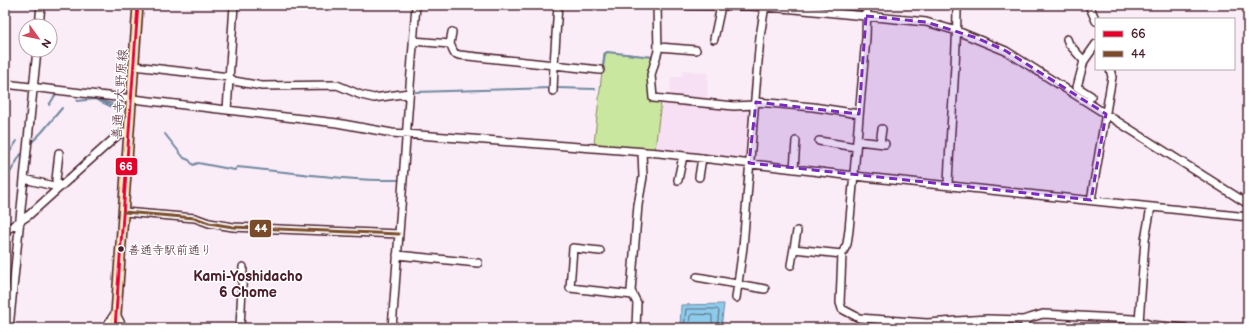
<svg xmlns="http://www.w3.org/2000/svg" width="1253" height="333" font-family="'Balsamiq Sans','Klee One',sans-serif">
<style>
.built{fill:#f7e0f3}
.green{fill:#cae79f;stroke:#8a8365}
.water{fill:#8bccec;stroke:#71879f}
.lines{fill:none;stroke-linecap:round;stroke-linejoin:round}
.shore{stroke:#646478;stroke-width:1}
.stream{stroke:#71879f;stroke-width:2}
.minor-casing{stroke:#4a1f2b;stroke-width:10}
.major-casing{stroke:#4a1f2b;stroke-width:12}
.minor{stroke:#fff;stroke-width:7}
.major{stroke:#fadf96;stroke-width:9}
.bus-1-casing{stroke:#fff;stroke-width:6}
.bus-2-casing{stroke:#fff;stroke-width:6}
.bus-1{stroke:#e4002b;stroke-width:3}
.bus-2{stroke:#7a4b2a;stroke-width:3}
.marked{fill:#7b2cbf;fill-opacity:0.2;stroke:#7b2cbf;stroke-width:3;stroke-dasharray:8 5;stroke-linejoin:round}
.bus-dot{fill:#4a1f2b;stroke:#fff;stroke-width:1.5}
.labels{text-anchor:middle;stroke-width:3;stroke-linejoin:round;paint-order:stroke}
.bus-label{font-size:12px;fill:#4a1f2b;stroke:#fff;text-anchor:start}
.street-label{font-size:13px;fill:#4a1f2b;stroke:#fff}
.neighbourhood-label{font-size:14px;font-weight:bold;fill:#4a1f2b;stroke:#fff}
.line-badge{stroke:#fff;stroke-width:1.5}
.badge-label{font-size:11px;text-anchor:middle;font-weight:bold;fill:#fff}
</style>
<rect width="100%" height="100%" fill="#faedf8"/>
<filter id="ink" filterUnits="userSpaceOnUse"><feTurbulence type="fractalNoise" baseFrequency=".025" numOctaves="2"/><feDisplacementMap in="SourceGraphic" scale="8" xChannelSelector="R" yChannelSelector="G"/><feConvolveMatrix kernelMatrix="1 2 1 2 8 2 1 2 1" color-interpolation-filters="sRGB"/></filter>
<g filter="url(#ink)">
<path class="built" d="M607,52L652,55L651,100L669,101L671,77H681L683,70L708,73L707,105L753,108L746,155L743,160L594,144L603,62L604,53Z"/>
<path class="green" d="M607,52L655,57L650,99L661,101L655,150L594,144L604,53Z"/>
<path class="water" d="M724,304L721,328H680L681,305Z"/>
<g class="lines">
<path class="shore" d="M684,328L686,309H717L719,311L717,328
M689,328L690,316L692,314L712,315V328"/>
<path class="stream" d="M603,68L605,54L607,52L653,57
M556,88L595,89
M416,92L551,88
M96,99L119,106
M77,101L95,99L119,110
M49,105L56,94
M165,134L184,158L189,160L193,165L198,163L235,170L237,167C292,172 347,181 401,180
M32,142L42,132L62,108
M5,159L17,141
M5,181L21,154"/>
<g class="minor-casing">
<path id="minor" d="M654,5L750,6L794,9L926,22L957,31L1006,51L1248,204
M657,5L658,51L651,75L653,98L734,106L755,105
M867,5L866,38L849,230L847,244L842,254L840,303L842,309L859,318L927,323L987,319L1023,320L1043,314L1133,319L1151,325L1185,328
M1089,5L1096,21
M39,26L41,5
M714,39L721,6
M1067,39L1069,44L1084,61
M413,41L450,44L454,53L459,55L554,65L558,5
M450,44L452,32
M659,47L696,50
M134,66L229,77L234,81L262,86L337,85L361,95L374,98L409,93
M5,84L337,123L392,133L659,153L854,176L1248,217
M553,91L554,65L600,70
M756,102L813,107L859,114
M1087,102L1091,96L1077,87L1084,61L1096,44
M227,110L234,5
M819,141L856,147
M857,141L885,144
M880,143L882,129
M794,169L796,141
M699,177L702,158
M24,179L58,187
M678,180L683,156
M948,185C950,125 957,65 957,5
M58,187L56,180L59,153
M1091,200L1112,77L1110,69
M124,212L195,218L209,223L233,227L399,234
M5,231L29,215L119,134L129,131
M794,249L842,254
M600,251L573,248L570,288L633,295
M397,255L478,263
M791,265L797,231
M697,277L765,289
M736,298L743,247L760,37L765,5
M116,314L121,324L120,328
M1023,320L1027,328
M1139,322L1145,240L1151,207
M9,328L37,50
M108,328V324L116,312
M240,328L243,267
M392,328L416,5
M636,328L637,303L631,291L638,205L643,177L642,152
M879,328L889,320"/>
</g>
<g class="major-casing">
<path id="major" d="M115,328L138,5"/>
</g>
<use href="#minor" class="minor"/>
<use href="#major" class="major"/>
<g class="bus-1-casing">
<path id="bus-1" d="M115,328L138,5"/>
</g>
<g class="bus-2-casing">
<path id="bus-2" d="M124,212L195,218L209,223L233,227L399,234"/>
</g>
<use href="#bus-1" class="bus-1"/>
<use href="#bus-2" class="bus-2"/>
</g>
</g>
<path class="marked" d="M866,16L926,22L977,38L1006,51L1106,114L1091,200L749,163L756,102L859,114Z"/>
<circle class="bus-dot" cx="121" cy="249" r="3.5"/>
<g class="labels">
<g class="bus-label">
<text x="128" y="254">善通寺駅前通り</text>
</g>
<g class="street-label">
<text transform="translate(119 94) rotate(-86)" y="5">善通寺大野原線</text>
</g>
<g class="neighbourhood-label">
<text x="248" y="281">Kami-Yoshidacho<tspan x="248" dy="16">6 Chome</tspan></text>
</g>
</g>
<g class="line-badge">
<rect x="115" y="157" width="23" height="19" rx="4" fill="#e4002b"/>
<rect x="249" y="219" width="23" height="19" rx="4" fill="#7a4b2a"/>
</g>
<g class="badge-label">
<text x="126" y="170">66</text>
<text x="261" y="232">44</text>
</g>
<rect width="1253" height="333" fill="none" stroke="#fff" stroke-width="20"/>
<rect x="10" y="10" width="1233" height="313" fill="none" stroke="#4a1f2b" stroke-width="1.5" filter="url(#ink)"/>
<rect x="1095" y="18" width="140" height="52" fill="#ffffff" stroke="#b7a5aa"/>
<rect x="1103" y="31" width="20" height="6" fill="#e4002b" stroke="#b7a5aa"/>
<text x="1131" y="38" font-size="12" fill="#4a1f2b">66</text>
<rect x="1103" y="51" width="20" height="6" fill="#7a4b2a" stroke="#b7a5aa"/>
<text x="1131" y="58" font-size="12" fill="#4a1f2b">44</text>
<g transform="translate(38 38) rotate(123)"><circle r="19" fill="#ffffff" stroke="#b7a5aa"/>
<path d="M0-3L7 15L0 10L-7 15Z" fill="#d1495b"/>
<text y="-6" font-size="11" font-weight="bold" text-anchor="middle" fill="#4a1f2b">N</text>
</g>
</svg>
